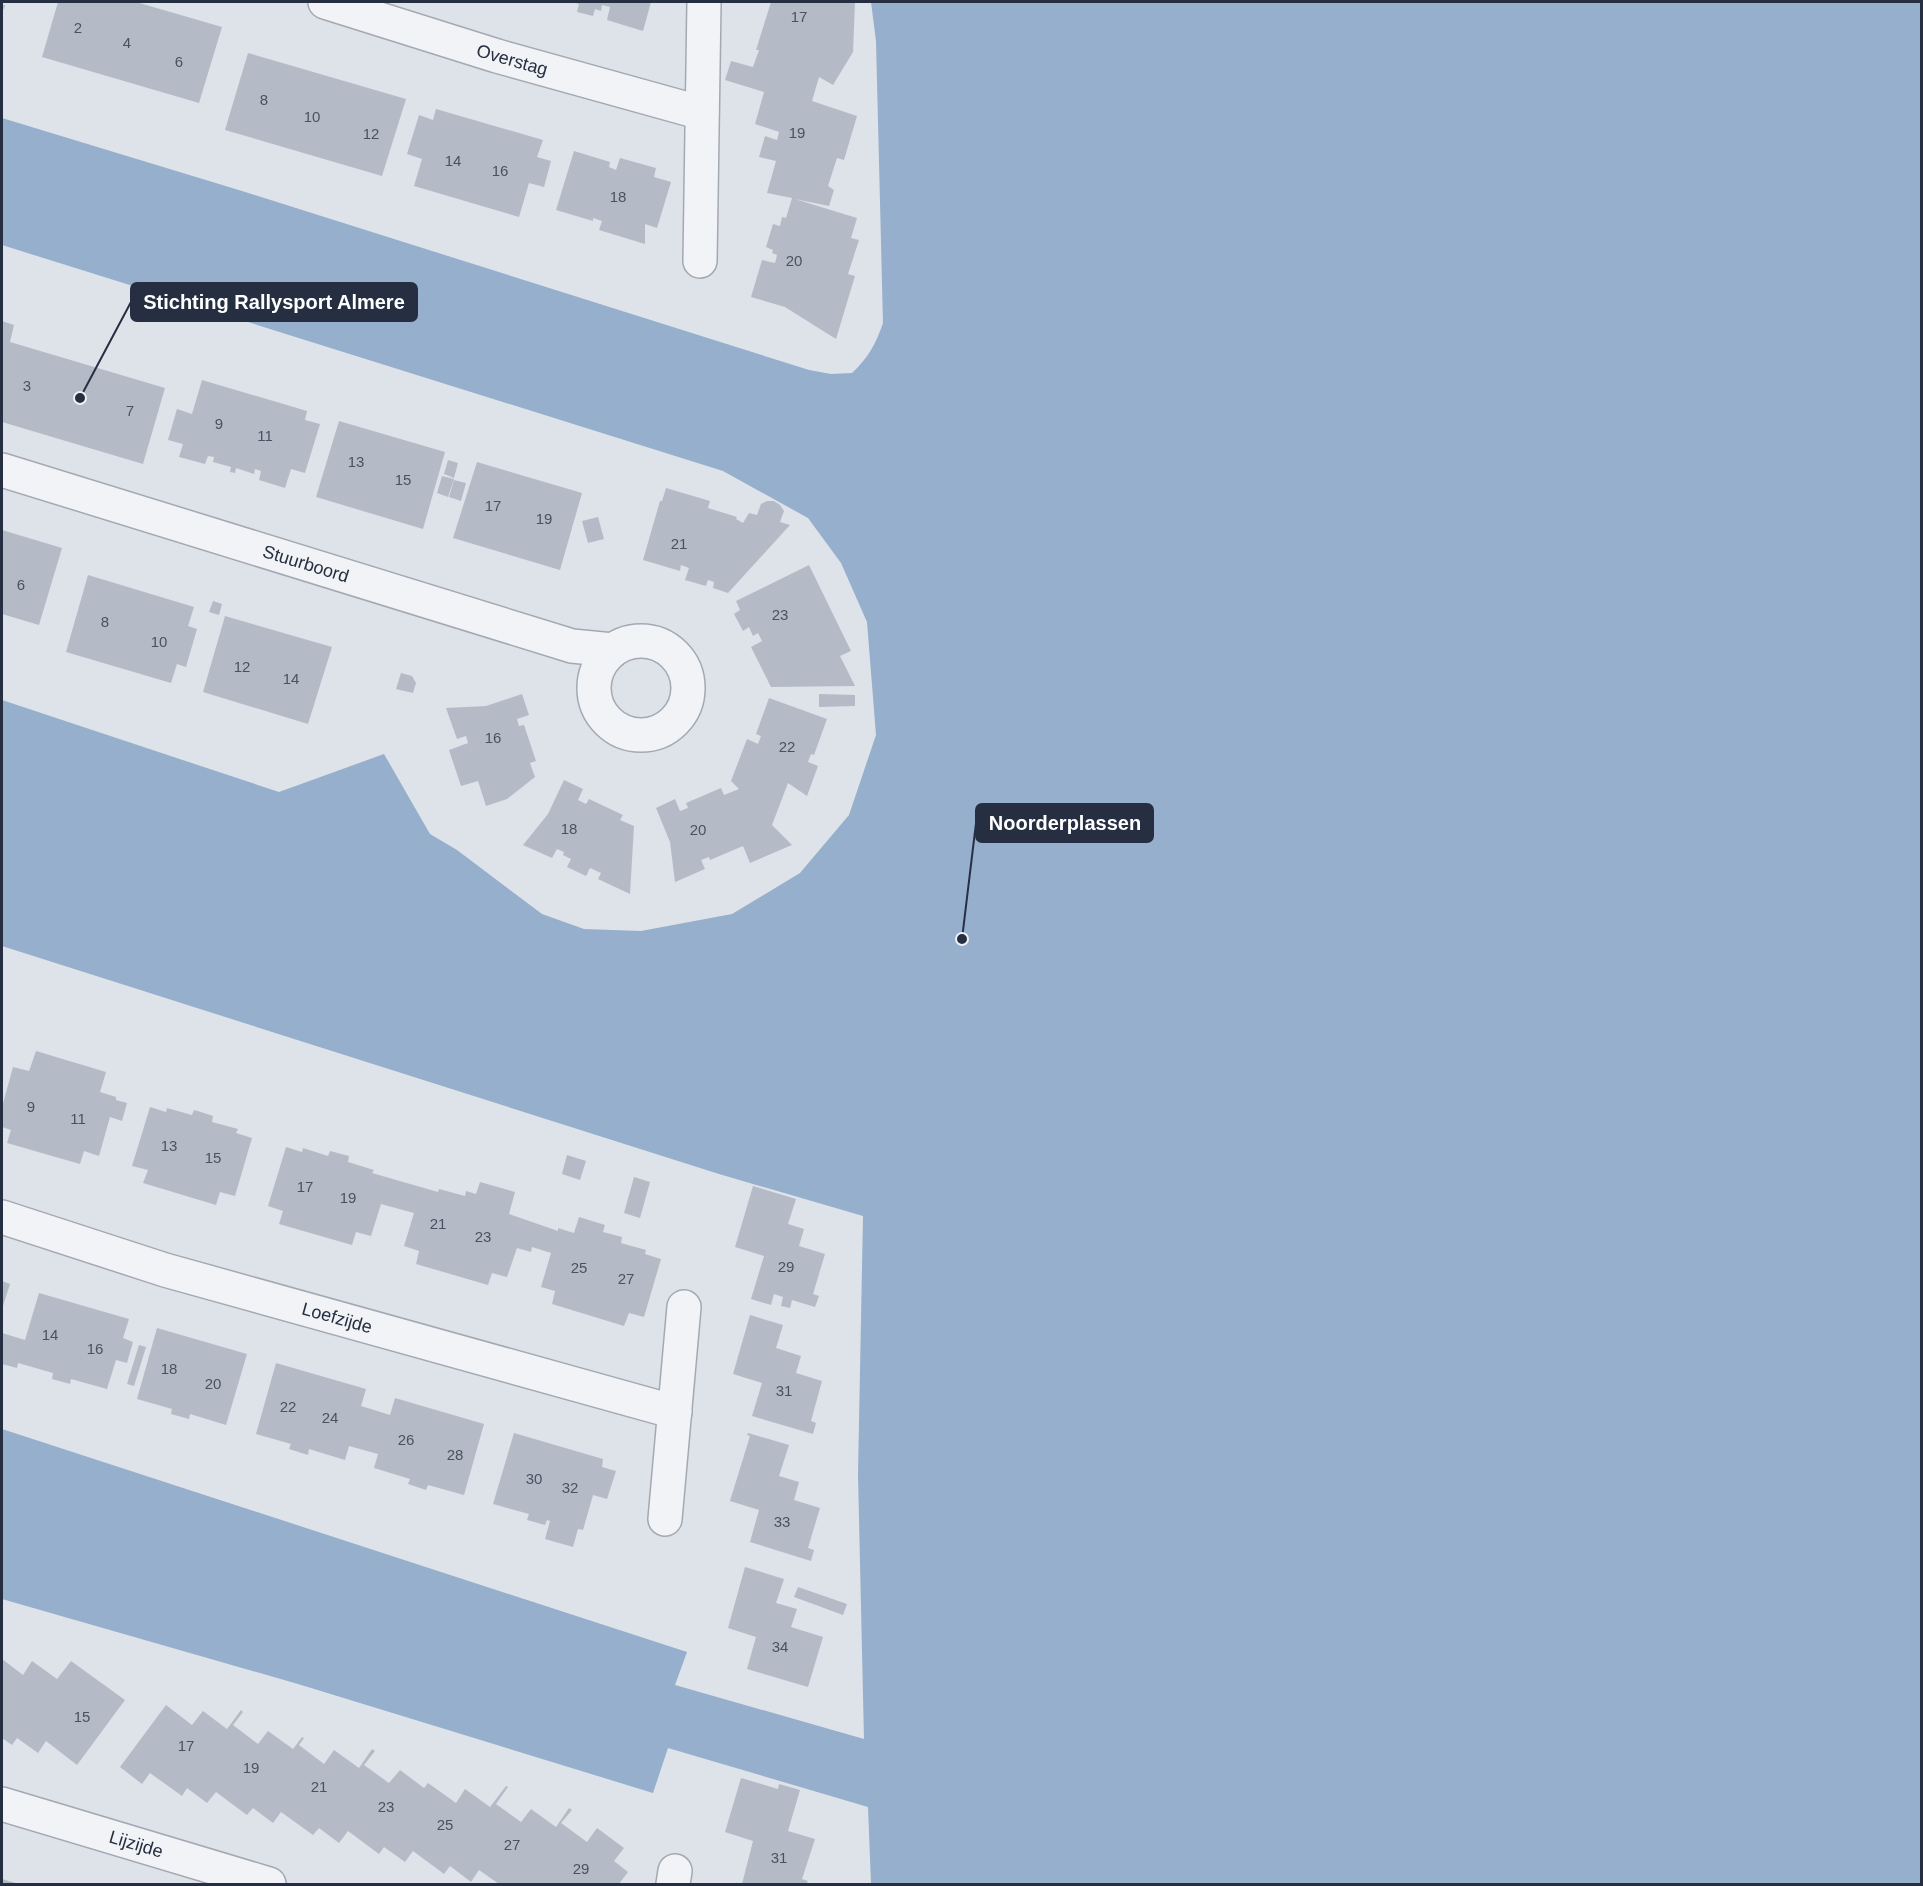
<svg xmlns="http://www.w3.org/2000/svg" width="1923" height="1886" font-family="Arial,sans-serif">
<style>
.water{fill:#95afcd}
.building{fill:#b5bbc6}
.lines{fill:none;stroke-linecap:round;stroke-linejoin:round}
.minor-casing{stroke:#a3a9b3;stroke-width:36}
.path{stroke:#bcc0c8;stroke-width:4;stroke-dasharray:4.5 4.5;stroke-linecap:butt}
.minor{stroke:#f1f3f7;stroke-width:33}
.labels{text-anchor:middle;stroke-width:6;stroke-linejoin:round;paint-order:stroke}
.number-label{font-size:15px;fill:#4a5262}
.street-label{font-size:18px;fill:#262f41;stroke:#eef1f6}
.leader{fill:none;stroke:#262f41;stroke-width:2}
.callout-dot{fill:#262f41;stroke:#eef1f6;stroke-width:2}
.callout{fill:#262f41;stroke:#262f41;stroke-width:2}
.callout-label{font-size:20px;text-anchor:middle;font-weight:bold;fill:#fff}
</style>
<rect width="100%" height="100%" fill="#dee2e9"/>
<path class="water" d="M871,2H1921V1884H871L868,1807L668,1748L653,1793L298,1684L2,1599V1429L687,1652L675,1685L864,1739L858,1474L863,1216L719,1174L2,946V700L279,792L384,754L430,834L457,850L542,914L584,929L641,931L732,914L800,873L849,815L876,735L867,622L841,563L808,518L723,471L2,245V118L242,191L809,370L831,374L852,373C868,358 876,344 883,323L876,41Z"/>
<path class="building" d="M58,2H136L222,27L199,103L42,57Z
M572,2H651L643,31L607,20L610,7L602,5L601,11L595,9L593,16L577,12L579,4Z
M771,2H855L853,52L833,85L819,77L812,101L857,116L844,160L837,158L828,186L834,190L829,206L795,199L857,218L851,238L859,240L848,274L855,276L836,339L785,307L751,297L762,260L775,263L777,255L772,253L773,250L766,247L773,224L780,226L782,217L786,218L792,198L767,193L776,161L759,157L765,136L777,140L779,132L755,124L764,92L725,80L731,61L753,67L759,50H756Z
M248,53L406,99L382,176L225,130Z
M436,109L543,140L537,157L551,161L544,187L529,183L519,217L414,186L422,159L407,154L419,115L433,120Z
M574,151L610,162L609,167L616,170L620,158L656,168L654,177L671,182L657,228L645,224V244L599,230L602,221L593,218V221L556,210Z
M2,321L14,325L10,342L165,388L143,464L2,422Z
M202,380L307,411L305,420L320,424L305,473L291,469L285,488L259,480L261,471L255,469L254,474L236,468L235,473L230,472L231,467L213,462L214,457L208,456L205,464L179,457L183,444L168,440L177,409L192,414Z
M339,421L445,452L423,529L316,497Z
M448,460L458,463L454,478L444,474Z
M477,462L582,493L560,570L453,538Z
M442,476L454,479L448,497L437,493Z
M454,480L466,483L461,501L449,497Z
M666,488L710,501L708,508L737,517L736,519L743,523L749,513L757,515L761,504L767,501H774L780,505L784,511L780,522L790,525L728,593L713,588L714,582L708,580L706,586L685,580L689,568L681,565L680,571L643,560L660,501H662Z
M598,517L604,539L588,543L582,521Z
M2,530L62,548L39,625L2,614Z
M809,565L851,651L840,656L855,686L771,687L751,647L762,641L758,633L753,636L749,627L743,631L734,614L740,610L736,601Z
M88,575L194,607L188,626L197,629L186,667L177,664L171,683L66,652Z
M213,601L222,604L219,615L209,612Z
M225,616L332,647L308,724L203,692Z
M401,673L412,676L416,683L413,693L396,689Z
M522,694L529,715L517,719L519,726L524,725L536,761L530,763L535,777L507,799L486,806L478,781L461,786L449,750L468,743L466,736L457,739L446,708L486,706Z
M819,694L855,695V706L819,707Z
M769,698L827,719L814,755L811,754L808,762L818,766L807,796L788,783L772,825L792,845L750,863L743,846L710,860L709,857L701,860L705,869L675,882L670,842L656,808L675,799L680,811L688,808L686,803L721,788L724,795L739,789L731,781L747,739L758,744L761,736L756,734Z
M564,780L583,789L578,800L586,804L589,799L623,815L620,820L634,826L630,894L598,879L601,873L590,868L586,876L567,867L571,859L563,855L564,852L557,849L552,858L523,845L548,814Z
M36,1051L106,1072L100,1092L116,1097V1100L127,1103L122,1121L110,1117L99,1156L84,1151L80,1164L7,1143L11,1130L2,1127V1107L13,1067L29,1071Z
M150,1107L166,1112L167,1108L192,1115L194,1110L204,1113L213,1116L212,1122L238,1129L236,1133L252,1138L235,1196L220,1192L216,1205L143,1183L148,1170L132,1166Z
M286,1147L302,1152L303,1148L328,1156L330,1151L349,1156L348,1162L374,1170L372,1173L438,1192L439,1189L465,1196L466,1191L476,1194L480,1182L515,1192L509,1214L558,1231V1228L574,1233L579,1217L605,1225L603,1232L622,1237L621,1243L646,1250L645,1254L661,1259L644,1317L629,1313L624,1326L552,1304L555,1291L541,1287L551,1253L532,1247L531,1252L517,1248L507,1277L492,1273L488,1285L416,1264L419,1251L404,1246L414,1213L381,1204L371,1236L356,1232L352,1245L279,1224L283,1211L268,1206Z
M567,1155L586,1161L580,1180L562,1174Z
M634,1177L650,1182L640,1218L624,1213Z
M753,1186L796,1199L788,1224L804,1229L799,1246L825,1254L813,1294L819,1296L815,1307L792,1300L790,1308L781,1306L783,1297L774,1294L771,1305L751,1299L764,1256L735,1247Z
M2,1281L10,1284L2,1309Z
M39,1293L129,1319L123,1338L133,1342L127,1363L116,1360L107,1389L71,1379L70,1384L52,1379L53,1373L18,1363L17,1368L2,1364V1333L25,1340Z
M750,1315L783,1325L776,1348L801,1356L796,1373L822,1381L811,1421L816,1423L813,1434L752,1416L762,1383L733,1374Z
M157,1328L247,1354L226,1425L190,1414L189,1419L171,1414L172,1409L137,1399Z
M139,1345L146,1347L134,1386L127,1384Z
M276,1363L366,1389L361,1406L390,1415L395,1398L484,1424L464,1495L428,1485L426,1490L408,1484L410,1479L374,1468L378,1454L349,1446L345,1460L309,1449L308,1455L289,1449L291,1444L256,1434Z
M514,1433L603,1459L602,1467L616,1471L607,1499L593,1495L583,1530L578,1529L573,1547L545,1539L550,1521L547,1520L545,1525L527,1520L529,1514L493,1504Z
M748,1433L789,1445L779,1476L799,1482L794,1500L820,1508L808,1548L814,1550L811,1561L750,1542L759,1510L730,1501L750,1436L747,1435Z
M745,1567L784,1579L776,1603L797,1609L791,1627L823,1637L808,1687L747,1669L756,1637L728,1628Z
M798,1587L847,1604L843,1615L794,1597Z
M2,1659L23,1675L32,1661L57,1679L71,1661L125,1700L77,1765L46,1741L38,1753L17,1738L12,1745L2,1738Z
M166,1705L192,1725L203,1711L227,1729L241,1710L243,1712L233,1725L258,1744L268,1731L293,1749L302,1737L304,1738L299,1745L324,1764L334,1750L359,1768L372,1749L375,1751L364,1765L389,1783L400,1770L424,1788L428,1783L456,1803L465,1789L490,1807L506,1786L508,1787L496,1804L521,1822L531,1809L556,1827L569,1808L572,1810L561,1823L587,1842L597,1828L624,1848L614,1861L628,1872L619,1884H499L479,1870L471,1882L450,1866L444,1874L413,1851L405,1862L384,1847L379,1854L348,1831L339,1843L319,1828L313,1835L281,1812L273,1823L253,1808L247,1815L216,1792L207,1803L187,1788L182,1796L150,1773L142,1784L120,1767Z
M741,1778L778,1789L779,1784L800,1790L788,1831L815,1839L802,1879L808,1881L806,1884H742L753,1841L725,1832Z
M2,1879L19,1884H2Z"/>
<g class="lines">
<g class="minor-casing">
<g id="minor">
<path id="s1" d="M325,2L497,56L702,113"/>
<path d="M700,261L704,2"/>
<path id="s2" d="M2,470L572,646L613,650"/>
<circle cx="641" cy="688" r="47"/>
<path id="s3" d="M2,1217L165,1270L675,1412"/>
<path d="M665,1519L684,1307"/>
<path id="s4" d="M2,1804L269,1884"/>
<path d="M673,1884L675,1871"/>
</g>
</g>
<path class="path" d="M2,9L4,2"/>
<use href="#minor" class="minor"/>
</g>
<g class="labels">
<g class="number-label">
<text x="799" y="22">17</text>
<text x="78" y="33">2</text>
<text x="127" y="48">4</text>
<text x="179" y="67">6</text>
<text x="264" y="105">8</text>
<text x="312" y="122">10</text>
<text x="797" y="138">19</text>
<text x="371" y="139">12</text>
<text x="453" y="166">14</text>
<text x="500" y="176">16</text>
<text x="618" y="202">18</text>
<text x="794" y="266">20</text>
<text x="27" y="391">3</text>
<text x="130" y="416">7</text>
<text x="219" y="429">9</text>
<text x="265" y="441">11</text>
<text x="356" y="467">13</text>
<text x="403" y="485">15</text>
<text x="493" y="511">17</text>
<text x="544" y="524">19</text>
<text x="679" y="549">21</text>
<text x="21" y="590">6</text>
<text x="780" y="620">23</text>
<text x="105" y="627">8</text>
<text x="159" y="647">10</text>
<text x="242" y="672">12</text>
<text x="291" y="684">14</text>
<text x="493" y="743">16</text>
<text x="787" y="752">22</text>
<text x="569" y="834">18</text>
<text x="698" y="835">20</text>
<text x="31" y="1112">9</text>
<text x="78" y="1124">11</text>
<text x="169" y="1151">13</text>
<text x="213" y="1163">15</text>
<text x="305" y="1192">17</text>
<text x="348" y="1203">19</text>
<text x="438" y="1229">21</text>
<text x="483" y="1242">23</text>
<text x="786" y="1272">29</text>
<text x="579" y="1273">25</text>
<text x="626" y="1284">27</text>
<text x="50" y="1340">14</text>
<text x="95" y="1354">16</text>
<text x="169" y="1374">18</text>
<text x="213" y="1389">20</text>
<text x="784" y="1396">31</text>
<text x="288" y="1412">22</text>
<text x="330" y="1423">24</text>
<text x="406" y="1445">26</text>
<text x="455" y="1460">28</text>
<text x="534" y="1484">30</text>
<text x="570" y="1493">32</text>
<text x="782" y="1527">33</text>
<text x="780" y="1652">34</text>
<text x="82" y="1722">15</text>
<text x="186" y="1751">17</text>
<text x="251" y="1773">19</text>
<text x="319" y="1792">21</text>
<text x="386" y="1812">23</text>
<text x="445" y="1830">25</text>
<text x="512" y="1850">27</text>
<text x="779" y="1863">31</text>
<text x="581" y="1874">29</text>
</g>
<g class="street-label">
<text dy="6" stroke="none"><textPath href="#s1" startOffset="196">Overstag</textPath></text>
<text dy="6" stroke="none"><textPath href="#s2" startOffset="318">Stuurboord</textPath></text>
<text dy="6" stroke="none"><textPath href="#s3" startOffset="350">Loefzijde</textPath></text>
<text dy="6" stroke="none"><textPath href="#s4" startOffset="140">Lijzijde</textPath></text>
</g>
</g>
<path class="leader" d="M80 398L131 302M962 939L976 823"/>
<g class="callout-dot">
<circle cx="80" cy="398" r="6"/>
<circle cx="962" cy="939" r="6"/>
</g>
<g class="callout">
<rect x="131" y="283" width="286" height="38" rx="6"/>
<rect x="976" y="804" width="177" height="38" rx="6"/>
</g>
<g class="callout-label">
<text x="274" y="309">Stichting Rallysport Almere</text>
<text x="1065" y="830">Noorderplassen</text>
</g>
<rect width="1923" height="1886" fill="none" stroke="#262f41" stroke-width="6"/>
</svg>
